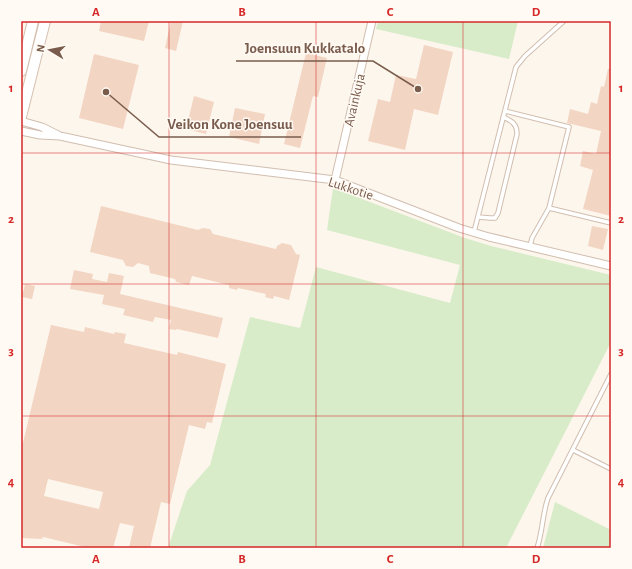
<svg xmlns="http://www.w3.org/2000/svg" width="632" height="569" font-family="'Alegreya Sans',sans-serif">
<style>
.green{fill:#d8ecc9}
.building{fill:#f3d5c3;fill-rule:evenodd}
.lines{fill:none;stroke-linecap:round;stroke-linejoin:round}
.service-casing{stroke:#d1beb0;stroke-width:5.5}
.minor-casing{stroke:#d1beb0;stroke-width:9}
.secondary-casing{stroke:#d6c0b0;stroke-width:12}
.service{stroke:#fff;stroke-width:3.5}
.minor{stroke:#fff;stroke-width:7}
.secondary{stroke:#fff;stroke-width:10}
.grid{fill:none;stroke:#d62828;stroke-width:1;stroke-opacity:0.55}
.labels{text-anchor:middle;stroke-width:3;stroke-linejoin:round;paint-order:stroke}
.street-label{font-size:14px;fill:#7a5c4d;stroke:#fffaf3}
.leader{fill:none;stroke:#7a5c4d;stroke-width:1.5}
.callout-dot{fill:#7a5c4d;stroke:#fffaf3;stroke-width:1.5}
.callout-label{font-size:15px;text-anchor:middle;font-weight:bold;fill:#7a5c4d;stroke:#fffaf3;stroke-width:3;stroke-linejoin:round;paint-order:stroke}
.neatline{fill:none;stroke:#d62828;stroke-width:1.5}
.grid-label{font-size:13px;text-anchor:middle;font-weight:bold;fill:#d62828}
</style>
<rect width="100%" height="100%" fill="#fdf6ec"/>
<path class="green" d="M378,21H518L509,59L376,29Z
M333,188L465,238L491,246L611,275V342L506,548H168L187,491L210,465L250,317L300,328L316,267L450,303L460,265L327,230Z
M555,502L611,530V548H543Z"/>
<path class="building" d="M101,21H149L144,41L99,31Z
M171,21H183L176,51L165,48Z
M424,45L453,52L438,115L414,109L405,150L368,141L378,99L390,102L396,75L416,79Z
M306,53L327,58L318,97L313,96L300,148L284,144Z
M94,54L139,65L123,129L79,118Z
M608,69H611V216L583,209L593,170L580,166L583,151L596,154L601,131L567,123L570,109L588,114L591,102L597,104L601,86L604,87Z
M194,96L214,102L206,134L186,129Z
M235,108L265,114L259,144L229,137Z
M101,206L198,230L203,228L210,229L213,234L276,249L277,246L282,243L291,245L296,254L300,255L289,300L274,296L273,299L265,297L266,294L238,288L237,290L229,288V285L192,276L189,285L176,282L175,279L150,273L149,266L138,263L133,267L126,266L123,260L90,252Z
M592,226L608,229L603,250L588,246Z
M74,270L93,274L92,279L107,282L109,273L124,276L120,294L223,318L218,338L177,329L176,330L169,329L171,320L155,317L153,322L123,315L125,309L102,304L104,295L70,289Z
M25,284L35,286L32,299L22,297Z
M51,325L84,332L85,327L114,334L115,332L126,334L124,343L177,355L178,352L226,364L212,423L207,422L205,429L189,425L170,504L161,502L150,548H129L134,526L120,523L113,548H89L43,537L42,539L21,538V451ZM48,479L103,492L99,509L44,496Z"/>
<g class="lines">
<g class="service-casing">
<path id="service" d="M505,111L569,127L549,208L611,223
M478,217L490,218H495L498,213L517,134C517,124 512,121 503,117
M474,232L516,67L525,56L564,21
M530,246L532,238L549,208
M573,450L611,469
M537,548C543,531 542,515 548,498L611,374"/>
</g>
<g class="minor-casing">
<path id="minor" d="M21,121L42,127L58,135
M21,131L40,135L60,136L171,160L335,180L459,228L489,237L611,266
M335,180L372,21"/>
</g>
<g class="secondary-casing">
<path id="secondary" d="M21,71L33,21
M21,117L45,21"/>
</g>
<use href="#service" class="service"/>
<use href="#minor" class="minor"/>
<use href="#secondary" class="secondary"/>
</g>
<path class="grid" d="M169,21V548M316,21V548M463,21V548M21,153H611M21,284H611M21,416H611"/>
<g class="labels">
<g class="street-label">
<text transform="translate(354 100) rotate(-77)" y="5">Avainkuja</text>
<text transform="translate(351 188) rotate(18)" y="5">Lukkotie</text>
</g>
</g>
<path class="leader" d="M418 89L373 61H236M106 92L159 137H301"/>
<g class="callout-dot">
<circle cx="418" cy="89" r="4"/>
<circle cx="106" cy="92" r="4"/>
</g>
<g class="callout-label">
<text x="305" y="53">Joensuun Kukkatalo</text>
<text x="230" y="129">Veikon Kone Joensuu</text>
</g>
<rect width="632" height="569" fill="none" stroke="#fffaf3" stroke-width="44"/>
<g transform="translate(50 50) rotate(280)" stroke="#fffaf3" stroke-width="3" paint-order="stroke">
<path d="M0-3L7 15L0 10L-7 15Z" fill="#7a5c4d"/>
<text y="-6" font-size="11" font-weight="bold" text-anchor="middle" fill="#7a5c4d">N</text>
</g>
<rect x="22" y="22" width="588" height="525" class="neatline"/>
<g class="grid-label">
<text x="96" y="16">A</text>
<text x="242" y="16">B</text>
<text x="390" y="16">C</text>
<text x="536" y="16">D</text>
<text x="11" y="92">1</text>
<text x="621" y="92">1</text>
<text x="11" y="223">2</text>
<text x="621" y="223">2</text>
<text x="11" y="355">3</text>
<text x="621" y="355">3</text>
<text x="11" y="486">4</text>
<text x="621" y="486">4</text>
<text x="96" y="563">A</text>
<text x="242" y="563">B</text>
<text x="390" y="563">C</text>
<text x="536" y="563">D</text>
</g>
</svg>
